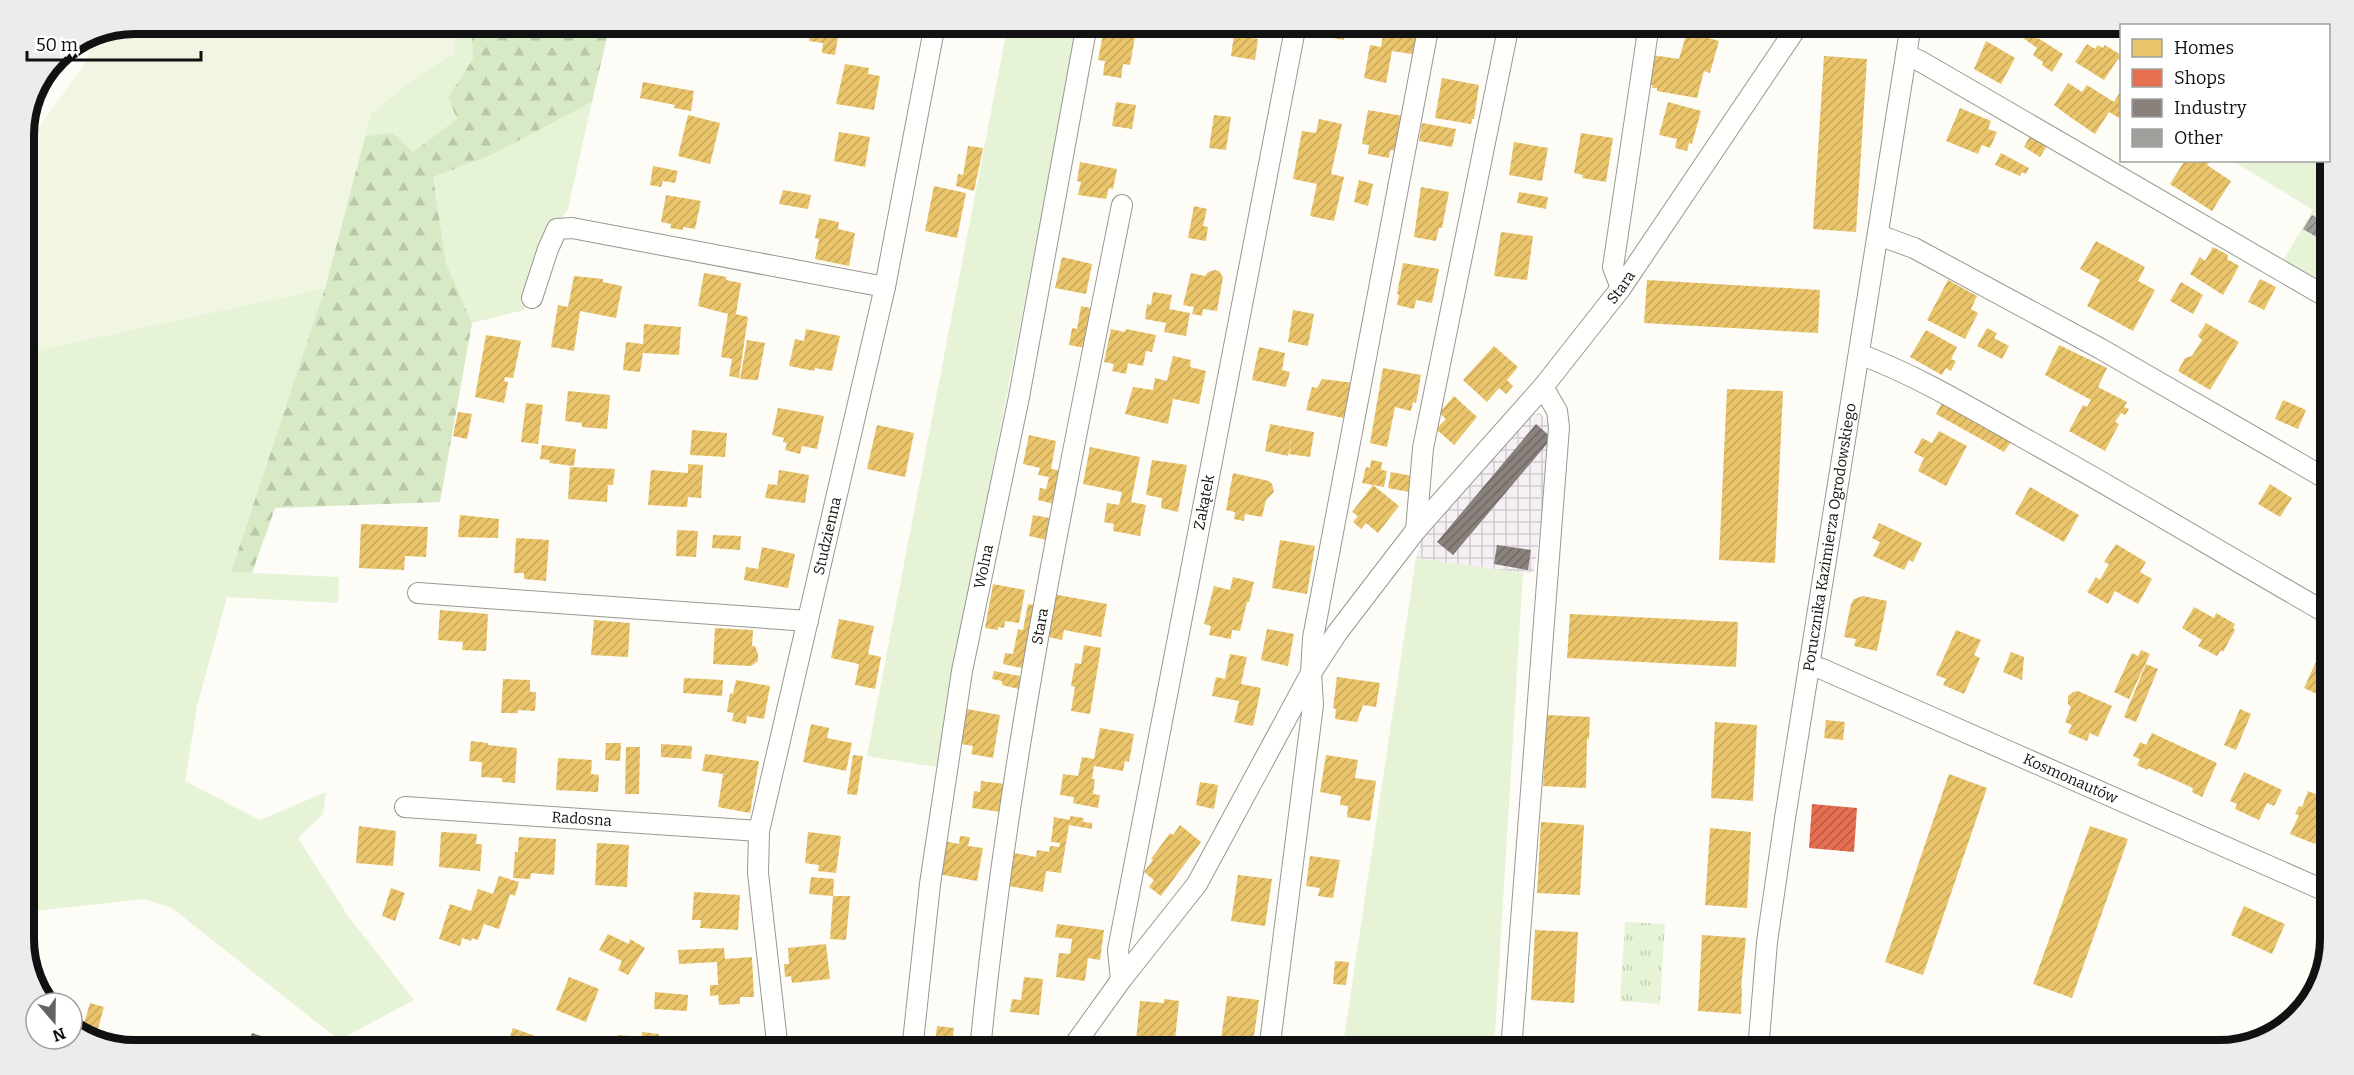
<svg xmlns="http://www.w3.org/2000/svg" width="2354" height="1075" font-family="Bitter,serif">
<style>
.industrial{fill:url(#industrial-grid)}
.grass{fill:#e7f3d7}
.forest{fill:url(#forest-firs)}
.park{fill:url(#park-tufts)}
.pitch{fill:#f0f6e1}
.homes{fill:url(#homes-hatch)}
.shops{fill:url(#shops-hatch)}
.industry{fill:url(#industry-hatch)}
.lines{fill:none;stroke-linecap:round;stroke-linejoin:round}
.stream{stroke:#cde8f7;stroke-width:7}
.building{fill:url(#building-hatch)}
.minor-casing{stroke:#979795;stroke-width:22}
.minor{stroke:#fffffe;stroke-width:20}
.labels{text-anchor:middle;stroke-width:6;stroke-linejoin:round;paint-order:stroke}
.street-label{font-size:15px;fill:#111;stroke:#fff}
.rim{fill:none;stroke:#111;stroke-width:8}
</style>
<defs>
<pattern id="industrial-grid" width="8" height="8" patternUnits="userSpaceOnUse" patternTransform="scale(1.5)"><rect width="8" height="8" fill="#f5f0f3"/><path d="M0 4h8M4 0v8" fill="none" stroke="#d1cdcf"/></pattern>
<pattern id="forest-firs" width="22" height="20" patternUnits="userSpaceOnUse" patternTransform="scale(1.5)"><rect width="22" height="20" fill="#d8eac5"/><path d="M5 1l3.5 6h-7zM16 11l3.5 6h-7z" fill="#b8c8a8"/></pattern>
<pattern id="park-tufts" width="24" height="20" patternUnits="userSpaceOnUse" patternTransform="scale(1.5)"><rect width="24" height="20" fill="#e7f3d7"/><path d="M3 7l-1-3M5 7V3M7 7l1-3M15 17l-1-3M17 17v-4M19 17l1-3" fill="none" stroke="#c5cfb8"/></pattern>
<pattern id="homes-hatch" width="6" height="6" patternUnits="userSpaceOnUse" patternTransform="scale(1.5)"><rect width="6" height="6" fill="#e9c46a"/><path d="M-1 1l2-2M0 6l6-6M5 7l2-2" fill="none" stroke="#c7a75b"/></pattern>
<pattern id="shops-hatch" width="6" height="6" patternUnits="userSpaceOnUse" patternTransform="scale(1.5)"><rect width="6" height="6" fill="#e76f51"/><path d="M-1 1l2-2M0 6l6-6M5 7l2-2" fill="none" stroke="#ba5a42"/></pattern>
<pattern id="industry-hatch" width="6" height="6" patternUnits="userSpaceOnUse" patternTransform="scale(1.5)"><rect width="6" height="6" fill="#8a817c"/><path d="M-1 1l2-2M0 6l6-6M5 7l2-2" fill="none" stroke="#6f6864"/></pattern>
<pattern id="building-hatch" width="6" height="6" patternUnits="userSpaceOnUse" patternTransform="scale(1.5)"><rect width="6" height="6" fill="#a19f9c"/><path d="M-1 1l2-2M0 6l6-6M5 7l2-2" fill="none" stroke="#82807e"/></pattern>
</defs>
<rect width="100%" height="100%" fill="#fdfcf7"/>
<path class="industrial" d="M1540,413L1554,430L1534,572L1523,573L1416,558L1422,539L1532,415Z"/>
<path class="grass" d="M455,24H471L473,59L448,97L457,119L413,152L393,133L365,136L371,114L414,78L455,53Z
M1008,24H1078L963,623L942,768L867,756Z
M592,102L568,209L543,246L524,310L472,323L446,263L433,177L484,157Z
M2329,152L2330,153V293L2281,264L2313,210L2233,161L2328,160Z
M325,288L231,572L339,577L338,603L227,597L197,706L185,781L260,820L326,792L323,814L298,838L348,916L414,1000L339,1040L172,908L144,899L24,912V353Z
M1416,558L1523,573L1494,1051H1342Z"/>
<path class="forest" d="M471,24H610L592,102L491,155L433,177L446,263L472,323L440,502L275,508L252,573L231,572L325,288L365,136L393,133L413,152L457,119L448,97L473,59Z"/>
<path class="park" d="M1625,922L1665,924L1660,1004L1620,1001Z"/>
<path class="pitch" d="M135,24H455V53L414,78L371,114L325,288L24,353V148L84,65L92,45L94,32Z"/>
<path class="homes" d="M800,24H820L819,29L839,32L835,55L822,53L823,43L809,41L811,27Z
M1105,24L1137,26L1130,65L1123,64L1121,78L1103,75L1105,61L1098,60Z
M1323,24H1360L1358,34L1346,32L1344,40L1332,38L1334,30L1323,28Z
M1385,24H1418L1416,37L1421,38L1418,55L1392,51L1386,83L1364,78L1370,45L1381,47Z
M2028,24H2052L2046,35Z
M2027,31L2063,54L2052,72L2042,65L2043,62L2033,55L2037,48L2023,38Z
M1687,32L1719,41L1710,73L1704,71L1697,98L1657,91V88H1652L1653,85H1648L1652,55L1679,59Z
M1234,35L1258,39L1255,60L1231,56Z
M1986,41L2015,58L2001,84L1974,69Z
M2087,44L2095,49L2098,45L2103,48L2105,45L2121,55V61L2118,59L2104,80L2075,62Z
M1824,56L1867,59L1856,232L1813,229Z
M845,64L869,68L868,74L880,76L874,110L836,104Z
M1442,78L1479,85L1474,119H1472L1471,124L1435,118Z
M643,82L694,91L691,111L674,108L675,105L640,98Z
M2068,83L2082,92L2087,85L2114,102L2121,90V119L2109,112L2095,134L2070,117L2054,105Z
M1116,102L1136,105L1132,129L1112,126Z
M1668,102L1701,111L1692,144L1689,143L1687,151L1675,148L1677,139L1659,135Z
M1960,108L1991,121L1988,129L1997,132L1990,148L1982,145L1978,154L1946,141Z
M1368,110L1403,116L1398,151L1390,150L1389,158L1368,154L1369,145L1362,144Z
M688,115L720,123L710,164L678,156Z
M1214,115L1231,117L1226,150L1209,148Z
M1319,119L1342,124L1331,174L1344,177L1334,221L1310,216L1317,184L1293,179L1302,131L1316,133Z
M1422,123L1456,129L1452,147L1419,141Z
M839,132L870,137L865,167L834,161Z
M1581,133L1613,138L1606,182L1582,178L1583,175L1574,173Z
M2030,136L2047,146L2040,157L2024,147Z
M1514,142L1548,148L1542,181L1509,175Z
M968,146L983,148L974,191L956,186L958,174L963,175Z
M2001,153L2029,168L2026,174L2022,172L2020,176L1995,165Z
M2185,160H2210L2207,165L2231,181L2212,211L2170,184Z
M1080,162L1117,169L1113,189L1109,188L1106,199L1078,195L1081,182L1077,181Z
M653,166L678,171L675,183L663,181L661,187L650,185Z
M1359,180L1373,184L1368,206L1354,202Z
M934,186L966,193L957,238L925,231Z
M1421,187L1449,192L1442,228H1439L1436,241L1414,237Z
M783,190L811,195L808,209L779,204Z
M1519,192L1548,197L1546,209L1517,203Z
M666,195L701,201L695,229L683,227V230L670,228L671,224L661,222Z
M1194,206L1207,209L1203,226L1208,227L1206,241L1188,238Z
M819,218L839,222L838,229L855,233L849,266L815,259L819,239L815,238Z
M1501,232L1533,236L1527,280L1494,276Z
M2096,241L2145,267L2138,281L2155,290L2133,331L2087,306L2100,280L2080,269Z
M2213,247L2228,255L2227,259L2239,266L2223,295L2190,274L2200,257L2205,261Z
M1062,257L1092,264L1086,294L1055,288Z
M1403,263L1439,269L1432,303L1416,300L1414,309L1397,305L1399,295L1397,294Z
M1215,270L1219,271L1223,277L1217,311L1203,309L1202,316L1192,314L1194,307L1183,305L1191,273L1205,276L1208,272Z
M704,273L727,277L726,280L741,283L736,314L748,317L739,378L729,376L732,359L721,357L728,314L698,306Z
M574,276L603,279V282L622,286L616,318L580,311L574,351L551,347L558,305L568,307Z
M2260,279L2276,287L2264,310L2248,302Z
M1647,280L1820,290L1818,333L1644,323Z
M1948,280L1977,296L1971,309L1978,313L1965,339L1927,320Z
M2181,282L2203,295L2193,314L2170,301Z
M1153,292L1172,295L1169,309L1190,313L1186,336L1164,332L1166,323L1145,319L1147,304L1151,305Z
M1081,306L1100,310L1091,349L1069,345L1072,328L1077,329Z
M1293,310L1314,314L1308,346L1288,342Z
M2330,320V343L2320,338Z
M2206,323L2239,342L2210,390L2178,371L2185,358L2192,356L2202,340L2198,336Z
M644,324L681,327L679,355L643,353L640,372L623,370L626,342L643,344Z
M1987,328L1997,333L1994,338L2009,346L2002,359L1977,346Z
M806,329L840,336L832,371L815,368L814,371L789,366L795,339L804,341Z
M1111,329L1125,332L1126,329L1156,335L1152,352L1146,351L1143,366L1128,363L1126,374L1112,371L1114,364L1104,362Z
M1926,330L1957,347L1951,359L1956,361L1951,371L1946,368L1942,375L1910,357Z
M486,335L521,341L513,378L505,377L504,381L508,382L504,403L475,397Z
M747,340L765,343L758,380L740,379Z
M2059,345L2107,368L2098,387L2127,402L2124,407L2129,409L2125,415L2121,413L2115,422L2119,424L2105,451L2069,431L2083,405L2087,407L2091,400L2045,375Z
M1494,346L1518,367L1507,380L1513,386L1506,394L1499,388L1487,402L1463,380Z
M1259,347L1285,353L1282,370L1290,372L1286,387L1252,380Z
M1173,356L1191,360L1190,367L1206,371L1199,404L1173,399L1168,424L1125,414L1133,387L1153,390L1155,378L1167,381Z
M1383,368L1421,375L1416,403L1413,402L1411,411L1395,407L1387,447L1370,443Z
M1322,379L1355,383L1348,419L1306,410L1312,387L1317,388Z
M1727,389L1783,391L1775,563L1719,560Z
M568,391L610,395L607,429L582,427V423L565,421Z
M1454,396L1477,417L1454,445L1436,429L1446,419L1439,413Z
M1944,399L2013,439L2004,452L1936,414Z
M2283,400L2306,410L2298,429L2275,419Z
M526,403L543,405L538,444L521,442Z
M778,408L824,416L817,449L802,446L800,454L785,450L787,443L783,442L784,438L772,435Z
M458,412L472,414L467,439L453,436Z
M1270,424L1314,432L1310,457L1289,454L1292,434L1288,456L1265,451Z
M877,425L914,433L905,477L867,469Z
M692,430L727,433L725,457L690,455Z
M1939,431L1967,446L1946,486L1918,471L1924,458L1914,453L1922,438L1932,443Z
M1029,435L1056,441L1051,469L1065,471L1058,505L1038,500L1040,488L1046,489L1049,477L1038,475L1040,468L1023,464Z
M542,445L576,449L574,466L549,463L550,460L540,459Z
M1090,447L1140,457L1131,502L1146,505L1140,536L1113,531L1114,524L1104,522L1107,503L1119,505L1122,492L1083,484Z
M1152,460L1187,465L1178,512L1161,508L1162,498L1146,495Z
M1371,460L1382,462L1381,470L1387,471L1384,487L1362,483L1366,467L1370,468Z
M688,464L703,465L701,498L688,497L687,507L648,505L651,470L688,473Z
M570,467L615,469L613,485H608L607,502L568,499Z
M779,470L809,475L805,503L765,498L768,484L777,485Z
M1391,472L1412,476L1410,492L1388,488Z
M1233,473L1269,481L1272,484L1274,492L1266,500L1262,517L1245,514L1244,521L1234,519L1235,512L1226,510Z
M2270,484L2292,498L2280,517L2258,504Z
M1373,485L1399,506L1378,533L1366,523L1361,529L1353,522L1358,516L1352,512Z
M2030,487L2079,515L2064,542L2015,514Z
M460,515L499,519L498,538L458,537Z
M1033,515L1055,519L1051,541L1029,536Z
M1879,523L1922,543L1913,562L1909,560L1904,570L1873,556L1880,542L1872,538Z
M361,524L428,527L426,557L405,556L404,570L359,568Z
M677,530L698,531L696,557L676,556Z
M713,535L741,536L740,550L712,548Z
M516,538L549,540L546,581L524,579V573H514Z
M1280,540L1315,546L1307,594L1272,588Z
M2116,544L2146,562L2140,572L2152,579L2138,604L2115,591L2108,604L2087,592L2096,577L2100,580L2109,564L2104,562Z
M762,547L795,554L788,588L744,580L746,567L758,569Z
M1233,577L1254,582L1249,602H1247L1240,631L1232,630L1231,639L1209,635L1211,626L1204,624L1214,586L1230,590Z
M993,584L1025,590L1019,623L1005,621L1004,628L998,627V630L985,628Z
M1053,594L1107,604L1101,637L1064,630L1062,640L1048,637Z
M1863,596L1887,601L1877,651L1854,646L1856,639L1844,637L1851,604L1854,599Z
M1028,604L1039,606L1026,669L1003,664L1005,653L1013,654L1018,629L1023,630Z
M2194,607L2214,618L2216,613L2235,624L2233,628L2235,630L2223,652L2221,650L2217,656L2198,646L2202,640L2182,628Z
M440,610L488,614L486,651L462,650L463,642L438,640Z
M1570,614L1738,622L1736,667L1567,658Z
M839,619L874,626L868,654L881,657L875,689L855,685L859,664L831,658Z
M594,620L630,623L628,657L591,655Z
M715,628L753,630L752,646H755L758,654V661L751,666L713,664Z
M1267,629L1294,634L1288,666L1261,660Z
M1956,630L1981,640L1974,655L1980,658L1964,694L1943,685L1946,679L1936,675Z
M1084,645L1101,648L1090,714L1071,711L1075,687L1071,686L1075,663L1081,664Z
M2141,650L2150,654L2129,699L2114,692L2132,653L2138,656Z
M2011,652L2024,657L2022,680L2003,672Z
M1230,654L1247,657L1241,684L1261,688L1253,726L1234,722L1239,701L1212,696L1216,677L1225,679Z
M2319,655L2330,659V700L2304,688Z
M2146,664L2158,669L2136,722L2124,717Z
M994,671L1025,677L1023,690L1002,685V681L992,679Z
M1337,677L1380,683L1376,707L1363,705L1357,722L1335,719L1336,709L1333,708Z
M684,678L723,680L722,696L683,693Z
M503,679L530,680V692H536L535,711L518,710V713H501Z
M736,680L770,686L764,719L747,716L746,724L732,721L734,713L727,712L730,693L733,694Z
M2078,691L2112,706L2098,737L2090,733L2087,741L2068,733L2072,725L2065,722L2071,707L2068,704V696L2073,692Z
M967,709L1000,715L993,758L971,754L973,746L961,744Z
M2240,709L2251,714L2236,750L2224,745Z
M1547,715L1590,717L1589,739L1587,738L1586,788L1543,786Z
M1826,720L1845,722L1843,740L1824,738Z
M1715,722L1757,725L1753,801L1711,798Z
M811,724L829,728L827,738L852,743L846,771L803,762Z
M1100,728L1134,734L1129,762L1125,761L1123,771L1094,766L1092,779H1095L1093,794L1100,795L1098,808L1073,803L1074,797L1060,795L1063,774L1078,776L1082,757L1094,759Z
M2152,733L2217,763L2202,797L2192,792L2193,788L2148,768L2147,770L2137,765L2140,759L2133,756L2140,742L2146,745Z
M471,741L488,743V745L517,748L515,783L502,782V778L481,777L482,762L469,761Z
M606,743H621L620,761L605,760Z
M661,744L692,746L691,759L661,757Z
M626,747H640L639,794H625Z
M705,754L759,761L750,813L718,807L723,774L702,771Z
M853,755L863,756L857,795L847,794Z
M1326,755L1358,760L1355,778L1376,781L1370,821L1347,817L1348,806L1340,805L1341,796L1320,792Z
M558,758L592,760L591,774L599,775L598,792L556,790Z
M2244,772L2282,790L2274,806L2267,803L2259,820L2235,809L2237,804L2230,801Z
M1949,774L1987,788L1923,975L1885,962Z
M981,781L1005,784L1001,812L972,808L974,791L980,792Z
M1200,782L1218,785L1214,809L1196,805Z
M2308,791L2330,800V808L2315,844L2290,834L2299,815L2295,814L2299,806L2302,807Z
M1070,816L1084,818L1083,822L1092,823V829L1069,825L1061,873L1046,871L1043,892L1009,886L1014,853L1036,857L1037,850L1049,852L1050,846L1059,847L1060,843L1051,842L1054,817L1070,820Z
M1541,822L1584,825L1580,895L1537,893Z
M1180,825L1201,842L1161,896L1149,887L1154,880L1144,872L1153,860L1151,859L1170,833L1173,835Z
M359,826L396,831L393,866L356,863Z
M2090,826L2128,839L2072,998L2033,984Z
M1710,828L1751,832L1747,908L1705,905Z
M441,832L477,834L476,844H482L480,871L439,867Z
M808,832L841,836L836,873L818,871L819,865L805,863Z
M960,836L970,837L968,846L983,848L977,881L938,874L944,841L959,844Z
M519,837L556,839L554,875L531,873L530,879L513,878L515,852H518Z
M597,843L629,845L627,887L595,885Z
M1310,856L1340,860L1333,898L1318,896L1320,888L1306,886Z
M1238,875L1272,879L1265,926L1231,921Z
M499,876L519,882L515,896L510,894L499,929L484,924L478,940L472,938L471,941L462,938L460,946L439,939L450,904L471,911L478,889L493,894Z
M811,877L834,879L833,896H850L846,940L830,939L833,896L809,894Z
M391,888L405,893L395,921L382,916Z
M694,892L740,895L738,930L700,928L701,920H692Z
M2244,906L2285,924L2272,954L2231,935Z
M1057,924L1104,930L1100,960L1088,958L1085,981L1056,977L1059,953L1070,954L1072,939L1055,937Z
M1535,930L1578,932L1574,1003L1531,1000Z
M608,934L629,944L630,939L645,948L628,975L618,970L622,961L599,950Z
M1702,935L1746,938L1741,988H1742L1741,1014L1698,1011Z
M826,944L830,979L792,983L791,976L785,977L784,964H789L788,948Z
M724,948L725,959L752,957L754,997H740V1004L719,1005L718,995L710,996V985H718L717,962L679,964L678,950Z
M1335,961L1349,962L1346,985L1333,984Z
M569,977L599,989L586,1022L556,1010Z
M1024,977L1043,979L1039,1015L1010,1012L1012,999L1021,1000Z
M655,992L688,995L687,1011L654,1009Z
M1227,996L1259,1000L1253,1043L1221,1039Z
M1164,999L1179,1001L1174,1049L1156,1047V1042L1136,1040L1140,1001L1164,1003Z
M90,1003L104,1007L94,1043L81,1034Z
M937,1026L954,1028L951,1051H927L928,1044L935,1045Z
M513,1028L538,1037L532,1051H504Z
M642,1032L659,1034L658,1051H616L618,1035L642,1037Z
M1530,1037L1572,1039V1051H1529Z
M757,1038V1051H713L712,1040Z
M999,1038L1006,1039L1005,1046L1021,1048L1020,1051H987L988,1044L998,1045Z
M1698,1042L1739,1045V1051H1698Z"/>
<path class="shops" d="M1812,804L1857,808L1854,852L1809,848Z"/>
<path class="industry" d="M1536,424L1552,438L1453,555L1437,542Z
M1497,545L1531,550L1528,570L1494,564Z
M252,1033L268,1038L264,1051H246Z"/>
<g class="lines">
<path class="stream" d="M45,82L73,46"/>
</g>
<path class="building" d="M2312,215L2330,225V235L2325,242L2303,229Z"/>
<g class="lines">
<g class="minor-casing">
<g id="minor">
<path d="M2152,24L2154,26"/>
<path d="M1906,55L1920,61L2330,299"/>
<path d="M2328,138L2330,139"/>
<path d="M1878,235L1914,248L2101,349L2330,481"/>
<path d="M1621,288L1613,267L1649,24"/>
<path d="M532,298L548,249L557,229L572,228L885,287"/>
<path d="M1859,354C1916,375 1969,407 2022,437C2125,494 2227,556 2330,615"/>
<path d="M1416,530L1423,448L1509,24"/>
<path d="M418,593L808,621"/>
<path id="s1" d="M1809,665L1822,669L2330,893"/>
<path id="s2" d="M405,807L759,831"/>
<path id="s3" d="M1121,980L1118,950L1296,24"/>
<path id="s4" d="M778,1051L758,873L759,831L885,287L935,24"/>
<path id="s5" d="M912,1051L930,884L962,671L1019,397L1087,24"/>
<path id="s6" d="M980,1051C1007,766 1066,485 1122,205"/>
<path id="s7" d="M1070,1051L1121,980L1197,884L1311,673L1337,633L1416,530L1543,387L1621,288L1799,24"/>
<path d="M1269,1051L1313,705L1311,673L1313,638L1429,24"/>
<path d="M1511,1051L1559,427L1557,411L1543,387"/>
<path id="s8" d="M1758,1051L1767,942L1785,818L1911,24"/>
</g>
</g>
<use href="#minor" class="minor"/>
</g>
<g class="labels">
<g class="street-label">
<text dy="5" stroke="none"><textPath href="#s7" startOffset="945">Stara</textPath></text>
<text dy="5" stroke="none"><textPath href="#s3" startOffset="486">Zakątek</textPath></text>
<text dy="5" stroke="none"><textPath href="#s4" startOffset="524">Studzienna</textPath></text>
<text dy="5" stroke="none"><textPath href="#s8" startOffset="519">Porucznika Kazimierza Ogrodowskiego</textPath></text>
<text dy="5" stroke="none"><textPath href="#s5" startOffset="490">Wolna</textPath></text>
<text dy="5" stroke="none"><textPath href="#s6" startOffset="429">Stara</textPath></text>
<text dy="5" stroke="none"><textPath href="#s1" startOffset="285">Kosmonautów</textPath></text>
<text dy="5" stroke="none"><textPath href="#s2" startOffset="177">Radosna</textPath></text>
</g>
</g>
<path d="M0 0H2354V1075H0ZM135 34H2219A101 101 0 0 1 2320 135V939A101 101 0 0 1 2219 1040H135A101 101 0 0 1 34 939V135A101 101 0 0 1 135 34Z" fill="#ececec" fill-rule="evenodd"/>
<path class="rim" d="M135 34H2219A101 101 0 0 1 2320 135V939A101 101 0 0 1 2219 1040H135A101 101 0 0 1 34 939V135A101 101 0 0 1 135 34Z"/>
<rect x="2120" y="24" width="210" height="138" fill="#ffffff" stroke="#a0a0a0" stroke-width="1.5"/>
<rect x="2132" y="39" width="30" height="18" fill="#e9c46a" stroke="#a0a0a0" stroke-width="1.5"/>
<text x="2174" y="54" font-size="18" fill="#111111">Homes</text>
<rect x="2132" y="69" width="30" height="18" fill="#e76f51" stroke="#a0a0a0" stroke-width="1.5"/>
<text x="2174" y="84" font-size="18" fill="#111111">Shops</text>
<rect x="2132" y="99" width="30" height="18" fill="#8a817c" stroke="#a0a0a0" stroke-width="1.5"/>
<text x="2174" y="114" font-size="18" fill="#111111">Industry</text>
<rect x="2132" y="129" width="30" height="18" fill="#a19f9c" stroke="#a0a0a0" stroke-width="1.5"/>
<text x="2174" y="144" font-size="18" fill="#111111">Other</text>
<g transform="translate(54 1021) rotate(160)"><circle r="28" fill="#ffffff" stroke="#a0a0a0" stroke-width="1.5"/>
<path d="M0-4.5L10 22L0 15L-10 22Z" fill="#646362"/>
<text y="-9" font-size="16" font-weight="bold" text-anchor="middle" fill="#111111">N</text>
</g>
<path d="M27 51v9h174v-9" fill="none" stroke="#111111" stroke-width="3"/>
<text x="36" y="51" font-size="18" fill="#111111" stroke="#ffffff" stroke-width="4.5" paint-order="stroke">50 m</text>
</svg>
